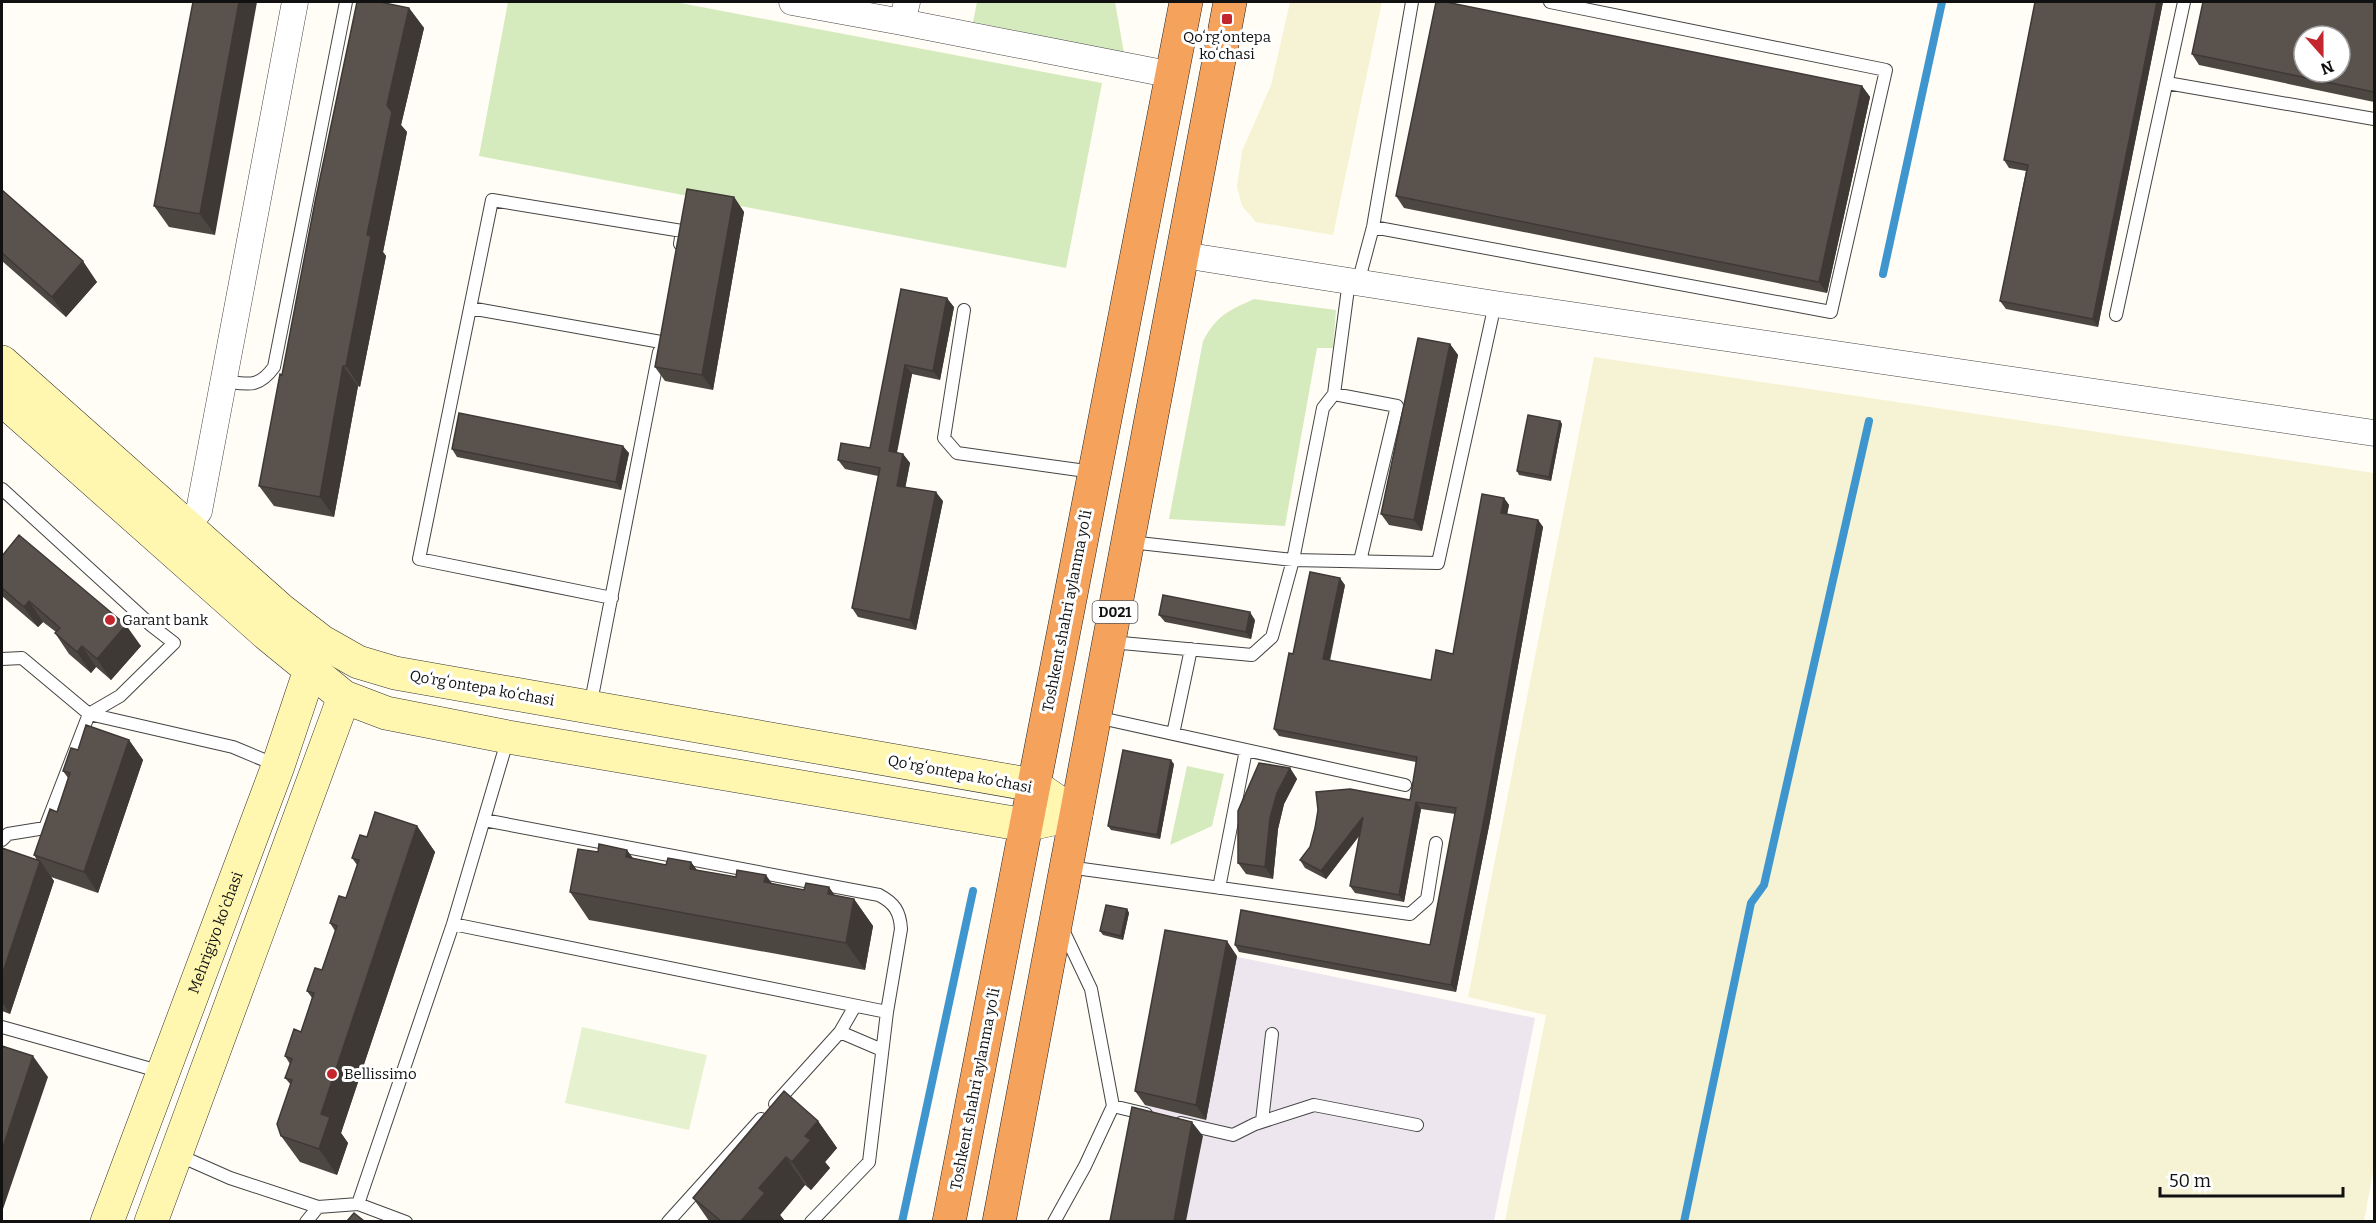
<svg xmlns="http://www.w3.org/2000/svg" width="2376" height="1223" font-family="Bitter,serif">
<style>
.industrial{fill:#eee6ef}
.farmland{fill:#f6f3d4}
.green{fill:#d5ebbd}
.pitch{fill:#e6f2cf}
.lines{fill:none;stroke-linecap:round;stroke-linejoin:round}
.stream{stroke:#3f96cf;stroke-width:8}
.lane-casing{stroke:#444;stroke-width:14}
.street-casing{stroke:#444;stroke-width:27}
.secondary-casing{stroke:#333;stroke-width:34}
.highway-casing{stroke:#222;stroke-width:34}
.lane{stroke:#fff;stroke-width:12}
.street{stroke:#fff;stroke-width:26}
.secondary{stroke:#fff6b0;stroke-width:33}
.highway{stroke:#f5a25d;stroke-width:33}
.wall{fill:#4d4742}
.shaded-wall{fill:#3f3936}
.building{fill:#5a524d;stroke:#3f3936;stroke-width:1.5;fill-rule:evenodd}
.poi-dot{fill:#c4262e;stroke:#fff;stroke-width:2}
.labels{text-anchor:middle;stroke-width:6;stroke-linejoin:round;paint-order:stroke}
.shield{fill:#fff;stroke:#585858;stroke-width:1.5}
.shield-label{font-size:14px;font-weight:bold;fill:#111}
.poi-label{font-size:15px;fill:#111;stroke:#fff;text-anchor:start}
.street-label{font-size:15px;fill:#111;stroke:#fff}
</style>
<rect width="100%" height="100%" fill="#fffdf5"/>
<path class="industrial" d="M1175,944L1535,1018L1494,1221L1123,1222Z"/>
<path class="farmland" d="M1290,2H1382L1333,235L1256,222L1242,206L1237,187L1242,151L1271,85Z
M1594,357L2374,473V1167L2364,1221H1505L1546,1015L1468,997Z"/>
<path class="green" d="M508,2H675L1102,83L1066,268L479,156Z
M977,2H1115L1124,53L973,22Z
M1254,299L1336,310L1333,348H1317L1285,526L1169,519L1203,341C1217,315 1228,311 1254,299Z
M1187,766L1224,774L1212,826L1170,845Z"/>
<path class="pitch" d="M582,1027L707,1055L689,1130L565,1103Z"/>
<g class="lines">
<path class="stream" d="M1883,274L1942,2
M902,1222L973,891
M1684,1222L1751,903L1764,885L1869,421"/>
<g class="lane-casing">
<path id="lane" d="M2167,83L2374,119
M1373,227L1831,312L1886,70L1550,2
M1358,283L1373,227L1412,2
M470,308L661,342
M964,310L944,438L957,453L1093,472
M2116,315L2184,2
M223,381C248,384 258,389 274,367L346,2
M1334,394L1349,281
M2,489L152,626L174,643L120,696L89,714L45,828L8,834L2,840
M1130,542L1293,560L1438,563L1495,304
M612,598L419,559L492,200L682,231L680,244
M1111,642L1252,655L1272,637L1293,560L1323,408L1334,394L1397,406L1360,561
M2,659L22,658L89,714L233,747L276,765
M590,707L659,352
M1096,717L1405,785
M1173,734L1191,649
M484,820L879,895C894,903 900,911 901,929L887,1012L869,1162L811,1222
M1068,867L1410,914L1427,899L1436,843
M1219,888L1246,750
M453,924L887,1012
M2,1027L162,1072
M840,1032L882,1050
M775,1104L840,1032L855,1006
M1113,1106L1146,1114
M1262,1121L1272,1034
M1181,1123L1233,1135L1255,1124L1314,1105L1417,1125
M178,1155L230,1178L318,1207L358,1204L406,1222
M358,1204L453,924L508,738
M306,1222L318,1207
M668,1222L761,1119
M1054,1222L1085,1166L1113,1106L1091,989L1063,930"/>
</g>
<g class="street-casing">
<path id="street" d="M792,2L902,22L907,2
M902,22L1173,75
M1183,255L1495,304L2374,433
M188,527L199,511L295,2"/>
</g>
<g class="secondary-casing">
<g id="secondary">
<path d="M2,362L281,610L321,641L358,662L395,673L1033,785L1076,814"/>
<path d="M2,399L268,635L344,697L386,713L508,737L1025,825L1076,814"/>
<path id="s1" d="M107,1222L278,766L316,652"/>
<path d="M151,1222L344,697"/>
</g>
</g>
<g class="highway-casing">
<path id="highway" d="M949,1222L1186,2
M999,1222L1230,2"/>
</g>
<use href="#lane" class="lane"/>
<use href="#street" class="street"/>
<use href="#secondary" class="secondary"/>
<use href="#highway" class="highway"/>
</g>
<path class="wall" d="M193,2L215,235L169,227L154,206Z
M2035,2H2163L2098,327L2006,309L2000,301L2026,171L2009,168L2004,160Z
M2374,2V102L2199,65L2192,54Z
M409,8L424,28L401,125L407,132L383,252L386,256L360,387L358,386L334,517L274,506L259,486Z
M1862,86L1870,97L1827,293L1404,208L1396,196Z
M2,190L97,282L66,317L2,261Z
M734,197L744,212L713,390L665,381L655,367Z
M901,289L954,307L940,380L912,374L897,453L903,454L910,463L905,487L943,501L916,630L858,617L852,608L878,476L845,469L838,460L870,448Z
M1450,344L1458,355L1422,531L1389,525L1381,514Z
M1560,421L1562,424L1551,481L1519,475L1517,471Z
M452,449L629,453L621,490L457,457Z
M1504,498L1509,505L1507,514L1538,520L1543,527L1490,821L1456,992L1239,952L1235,945H1430L1455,814L1421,809L1404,902L1355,893L1350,886L1360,835L1326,879L1305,868L1300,860L1410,800L1416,762L1279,736L1274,729L1293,654L1345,585L1330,661L1431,680L1453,654Z
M2,556L141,646L111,680L96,667L91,673L69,654L55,633L56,632L43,622L38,627L2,596Z
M1159,615L1255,620L1251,639L1165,622Z
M129,740L143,760L98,893L51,877L54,881L10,1014L2,1011V848L37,860L34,855L57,812L68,778L63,771L78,750Z
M1174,764L1160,839L1111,830L1108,826Z
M1290,768L1297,779L1284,804L1278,829L1273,879L1246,874L1238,863Z
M417,826L435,852L341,1133L348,1143L337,1175L300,1162L281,1136L291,1085L285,1078L290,1064L285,1056L301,1032L312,998L307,991L322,970L335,931L330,923L346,898L357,865L352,858L367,837Z
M598,852L666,865L691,862L697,870L854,899L873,926L865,970L589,920L570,892Z
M1127,909L1129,913L1123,940L1103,935L1100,931Z
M1237,956L1206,1120L1145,1105L1135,1091Z
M818,1121L837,1148L825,1162L830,1168L811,1190L805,1185L780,1215L784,1220L783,1221H709L693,1198Z"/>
<path class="shaded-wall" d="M239,2H257L215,235L200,214Z
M2157,2H2163L2098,327L2093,319Z
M409,8L424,28L401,125L407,132L383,252L386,256L360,387L346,366L367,235L387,105Z
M1862,86L1870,97L1827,293L1819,282Z
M734,197L744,212L713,390L702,375Z
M83,261L97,282L66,317L52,297Z
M947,298L954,307L940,380L933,371Z
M1450,344L1458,355L1422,531L1414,520Z
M905,365L912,374L895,460L889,451Z
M343,366L358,386L334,517L320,497Z
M1560,421L1562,424L1551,481L1549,477Z
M623,446L629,453L621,490L616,482Z
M903,454L910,463L904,495L897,486Z
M936,492L943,501L916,630L910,620Z
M1504,498L1509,505L1506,520L1501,513Z
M1538,520L1543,527L1490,821L1456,992L1451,985Z
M1340,578L1345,585L1328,666L1323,659Z
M29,601L43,622L38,627L24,607Z
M1250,612L1255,620L1251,639L1246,632Z
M126,625L141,646L111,680L97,659Z
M82,646L96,667L91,673L77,652Z
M129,740L143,760L98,893L84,872Z
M1171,760L1174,764L1160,839L1157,835Z
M1290,768L1297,779L1284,804L1278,829L1273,879L1265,867L1270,818L1277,793Z
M1416,802L1421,809L1404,902L1399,895Z
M1363,817L1368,824L1326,879L1321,871Z
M417,826L435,852L341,1133L348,1143L337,1175L319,1149L321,1114Z
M627,850L647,877L626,857Z
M40,861L54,881L10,1014L2,1002V975Z
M691,862L710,889L690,869Z
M766,875L785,902L764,882Z
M829,887L849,915L828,894Z
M854,899L873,926L865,970L846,943Z
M1127,909L1129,913L1123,940L1121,936Z
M1227,941L1237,956L1206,1120L1196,1105Z
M33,1056L48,1077L3,1209L2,1207V1150Z
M818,1121L837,1148L825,1162L830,1168L811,1190L792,1162L805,1136Z
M1192,1122L1203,1136L1186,1221H1174Z
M786,1157L805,1185L780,1215L784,1220L783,1221H741L759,1188Z"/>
<path class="building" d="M193,2H239L200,214L154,206Z
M357,2H380L409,8L387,105L392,112L367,235L371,236L346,366H343L320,497L259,486L280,374L282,375L315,202Z
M1436,2H1446L1862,86L1819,282L1396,196Z
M2035,2H2157L2093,319L2000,301L2028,165L2004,160Z
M2203,2H2374V92L2192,54ZM2304,36H2340V72H2304Z
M687,189L734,197L702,375L655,367Z
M2,190L83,261L52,297L2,253Z
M901,289L947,298L933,371L905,365L889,451L903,454L897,486L936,492L910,620L852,608L880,468L838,460L841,443L870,448Z
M1418,338L1450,344L1414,520L1381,514Z
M459,413L623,446L616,482L452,449Z
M1528,415L1560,421L1549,477L1517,471Z
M1482,494L1504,498L1501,513L1538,520L1485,814L1451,985L1235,945L1241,910L1430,945L1456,808L1416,802L1399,895L1350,886L1363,817L1321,871L1300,860L1310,847L1315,828L1318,810L1316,792L1350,789L1410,800L1417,757L1274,729L1289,653L1293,654L1310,572L1340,578L1323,659L1431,680L1436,650L1453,654Z
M19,535L126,625L97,659L82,646L77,652L55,633L60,628L29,601L24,607L2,588V556Z
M1163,595L1250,612L1246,632L1159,615Z
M86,725L129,740L84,872L34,855L50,809L57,812L70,773L63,771L71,748L78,750Z
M1123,750L1171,760L1157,835L1108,826Z
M1259,763L1290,768L1277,793L1270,818L1265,867L1238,863V811Z
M375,812L417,826L321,1114L330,1117L319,1149L281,1136L277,1124L292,1080L285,1078L292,1059L285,1056L294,1029L301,1032L314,993L307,991L315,968L322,970L337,926L330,923L339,896L346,898L359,860L352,858L360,835L367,837Z
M599,844L627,850L626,857L666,865L668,858L691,862L690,869L736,877L737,870L766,875L764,882L804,890L806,883L829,887L828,894L854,899L846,943L570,892L578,849L598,852Z
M2,848L40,861L2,975Z
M1106,905L1127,909L1121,936L1100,931Z
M1165,930L1227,941L1196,1105L1135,1091Z
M2,1046L33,1056L2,1150Z
M784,1091L818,1121L805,1136L811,1140L792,1162L786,1157L759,1188L765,1193L741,1221H721L693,1198Z
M1132,1107L1192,1122L1174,1221H1110Z
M354,1213L364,1221H347Z"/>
<g class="poi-dot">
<rect x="1221" y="13" width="12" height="12" rx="3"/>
<circle cx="110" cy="620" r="6"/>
<circle cx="332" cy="1074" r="6"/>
</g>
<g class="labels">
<rect class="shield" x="1092.5" y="601" width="45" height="22" rx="4.5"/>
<g class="shield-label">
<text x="1115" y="617">D021</text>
</g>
<g class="poi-label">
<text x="1227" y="42" text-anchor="middle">Qoʻrgʻontepa<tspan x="1227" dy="17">koʻchasi</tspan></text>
<text x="122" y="625">Garant bank</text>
<text x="344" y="1079">Bellissimo</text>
</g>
<g class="street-label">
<text transform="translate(1067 611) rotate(-79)" y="5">Toshkent shahri aylanma yoʻli</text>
<text transform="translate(482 688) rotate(10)" y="5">Qoʻrgʻontepa koʻchasi</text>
<text transform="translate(960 774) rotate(11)" y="5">Qoʻrgʻontepa koʻchasi</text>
<text dy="5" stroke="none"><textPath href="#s1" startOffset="309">Mehrigiyo ko'chasi</textPath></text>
<text transform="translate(975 1089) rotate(-79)" y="5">Toshkent shahri aylanma yoʻli</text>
</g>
</g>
<rect width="2376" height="1223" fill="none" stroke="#111111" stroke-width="6"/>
<g transform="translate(2322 54) rotate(159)"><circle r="28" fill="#ffffff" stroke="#a0a0a0" stroke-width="1.5"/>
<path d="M0-4.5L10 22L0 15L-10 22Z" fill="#c4262e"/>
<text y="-9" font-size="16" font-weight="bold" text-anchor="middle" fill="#111111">N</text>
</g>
<path d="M2160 1187v9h183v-9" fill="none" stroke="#111111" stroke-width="3"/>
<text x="2169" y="1187" font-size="18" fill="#111111" stroke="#ffffff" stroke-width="4.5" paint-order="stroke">50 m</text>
</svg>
